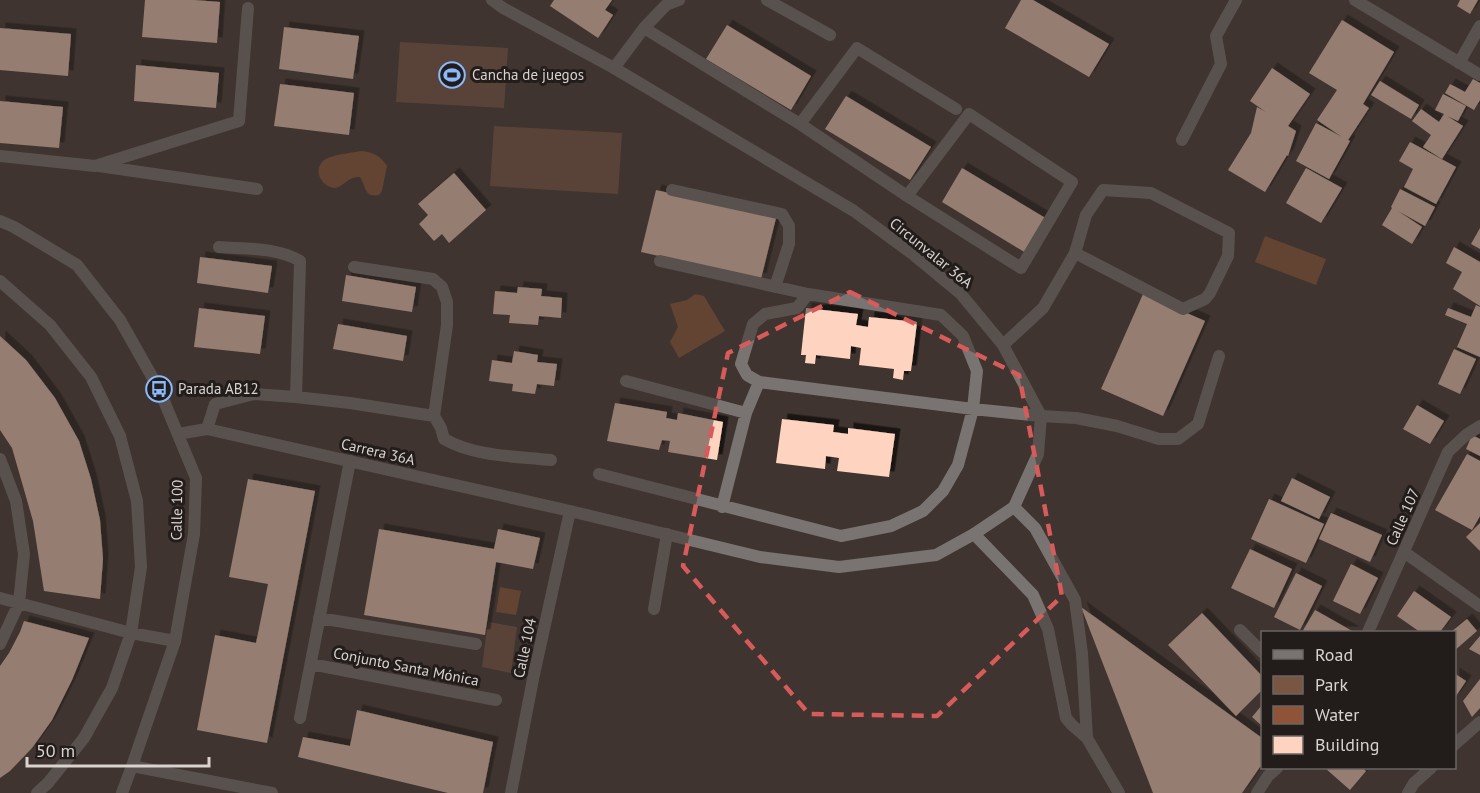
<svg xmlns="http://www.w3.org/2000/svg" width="1480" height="793" font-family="'PT Sans',sans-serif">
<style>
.green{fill:#795544}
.water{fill:#8f5437}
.building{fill:#fed4c1;filter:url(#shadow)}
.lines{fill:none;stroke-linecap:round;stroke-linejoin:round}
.service{stroke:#797471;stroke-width:12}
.pedestrian{stroke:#797471;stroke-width:12}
.minor{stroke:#797471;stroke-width:12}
.marked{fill:none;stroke:#d75b5a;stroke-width:4.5;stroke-dasharray:12 8;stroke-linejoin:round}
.labels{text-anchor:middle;stroke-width:6;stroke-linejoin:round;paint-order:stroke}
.poi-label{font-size:15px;fill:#d9d2cf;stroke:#221d1b;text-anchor:start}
.street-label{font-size:15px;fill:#d9d2cf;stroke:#221d1b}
</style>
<defs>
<filter id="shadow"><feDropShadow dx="5.5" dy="-5.5" stdDeviation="0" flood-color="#0009"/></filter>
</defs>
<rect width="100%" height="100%" fill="#3f3430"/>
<path class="green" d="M400,42L508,48L504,108L396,102Z
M494,126L622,133L618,194L490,186Z
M488,622L517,627L511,673L482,667Z"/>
<path class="water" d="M360,151C371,151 381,156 387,166L382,191L379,195C364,198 366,186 360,177C349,176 346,184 336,188C323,188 312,172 323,161C329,155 351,153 360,151Z
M1265,236L1326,259L1316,285L1255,262Z
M695,294L704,296L725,331L679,358L670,342L678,327L670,304L687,300Z
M500,587L521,591L516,615L496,612Z"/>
<path class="building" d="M145,0H194L220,2L217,43L142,37Z
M554,0H612L605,10L613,15L598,38L550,6Z
M1021,0H1033L1109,44L1089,77L1005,28Z
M1460,0H1478L1470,14L1457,6Z
M1342,20L1394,52L1363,104L1369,108L1348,140L1350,141L1329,179L1296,161L1316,123L1342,137L1317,120L1337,90L1309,73Z
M727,25L811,76L791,110L706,59Z
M284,27L359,36L353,79L279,69Z
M0,28L71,34L68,76L0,70Z
M136,65L219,73L216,108L134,101Z
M1272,68L1310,94L1288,126L1296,131L1288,156L1287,155L1265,192L1228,170L1251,133L1257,107L1266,112L1250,101Z
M1473,79L1480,83V100L1474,110L1445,93L1450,84L1465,92Z
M1380,81L1419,105L1411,119L1371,95Z
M280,84L354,93L349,135L274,126Z
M1443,94L1466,106L1458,121L1447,116L1463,126L1442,159L1423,147L1431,135L1412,121L1421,109L1439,122L1444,114L1435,110Z
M846,96L931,147L910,180L825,129Z
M0,101L63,107L59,148L0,143Z
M1410,142L1456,167L1436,204L1404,187L1413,169L1399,161Z
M962,168L1047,219L1026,253L942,202Z
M1306,168L1342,188L1321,223L1286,203Z
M454,173L486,210L449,243L442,234L434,241L419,224L428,215L418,204Z
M1400,189L1435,207L1425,226L1398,211L1422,227L1412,244L1382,225L1392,208L1391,207Z
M656,190L776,218L761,279L641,252Z
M1480,228V249L1471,244Z
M1454,247L1480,262V306L1453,289L1462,272L1446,263Z
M200,257L272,266L268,293L197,283Z
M346,275L416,287L412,312L342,301Z
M518,287L542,289L541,296L562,298L561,318L539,316L538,325L509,323L510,315L493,314L495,291L517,293Z
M1143,294L1205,321L1163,416L1101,389Z
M1476,305L1480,307V357L1457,347L1467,324L1445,315L1448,308L1471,317Z
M199,308L265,316L260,354L194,347Z
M806,308L858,314L856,325L868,327L869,317L917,322L911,371H904L903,380L893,378L894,369L859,365L861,348L851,346L850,359L816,355L815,364L805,363L806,355H801Z
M338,324L407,336L403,361L333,349Z
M0,336L26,360L55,398L79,441L91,479L100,520L103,559L100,599L44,591L33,521L12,448L0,430Z
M1454,349L1476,359L1460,394L1438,384Z
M514,351L538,355L537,362L557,364L554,386L537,384L535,394L512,391L513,384L489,381L492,360L512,363Z
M615,403L667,412L666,418L677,420L678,413L723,422L717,460L668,452L670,441L662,440L659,450L607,441Z
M1417,405L1444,421L1430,444L1403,429Z
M782,419L834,425L833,432L848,434V428L895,434L889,477L837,471L839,458L826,456L825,469L776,463Z
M1472,435L1480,439V456L1466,449Z
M1467,454L1480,461V516L1472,530L1435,510Z
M1292,478L1330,497L1319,519L1281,501Z
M248,479L315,491L267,743L197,730L215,635L256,643L268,584L229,577Z
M1269,499L1324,524L1306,563L1251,539Z
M1331,513L1382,535L1370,562L1319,539Z
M1480,523V551L1466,537Z
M379,529L494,549L498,529L540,538L533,569L496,562L485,635L364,615Z
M1250,549L1292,569L1274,608L1231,588Z
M1351,564L1378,578L1360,614L1333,601Z
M1296,573L1322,586L1300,630L1274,617Z
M1414,591L1451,617L1440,632H1420L1397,616Z
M1081,607L1262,738V764L1242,793H1153Z
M1315,610L1354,632H1302Z
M1202,613L1262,676V690L1236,716L1168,645Z
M1467,619L1477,631L1454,651V632H1451Z
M24,621L89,638L72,680L52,720L32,748L10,771L0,778V666L9,653L20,632Z
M1480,636V655L1469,649Z
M1454,673L1466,681L1454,699Z
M1480,679V708L1472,717L1463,701Z
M1262,705V726L1252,717Z
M357,710L493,742L483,793H448L298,757L303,737L350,746Z
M1325,768H1362L1366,771L1350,790Z"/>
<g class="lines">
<path class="service" d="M767,0L830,35
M644,28L800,124L907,196L1021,268L1072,182L969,114L907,196
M614,68L644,28L666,5L679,0
M800,124L857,48L956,109
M0,156L95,166L239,121L248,8
M99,166L257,189
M672,190L782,214L789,226V244L775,287
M219,247C245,249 277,247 300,261L296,397
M660,261L808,294
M354,267L433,279L442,287L447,302V325L434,416L441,428L444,439C476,457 515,456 551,460
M0,281L50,325L91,377L120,436L137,501L141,567L131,633L112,688L84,738L48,783L37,793
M1003,345L1043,308L1075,253L1086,215L1103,190L1151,193L1229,233L1228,256L1210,293L1205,299L1183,309L1075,253
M626,381L746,413
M207,429L215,404L254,394L296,397L350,403L434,416
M0,459L16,501L24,554L19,603L0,644
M599,474L841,536L891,526L923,511L943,491L958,465L973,409L977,371L963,336L941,315L808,294L797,308L765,314L753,324L741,364L747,375L759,382L973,409L1041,416L1076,418L1117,426L1159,439H1178L1198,424L1219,356
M722,507L746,413L759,382
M974,534L1033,595L1048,629L1066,718L1072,725L1087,738L1082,653L1075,600L1035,528L1014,507
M0,598L131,633L175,641
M319,618L476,644
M311,664L496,700
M300,718L350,461
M1087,738L1119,793"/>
<path class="pedestrian" d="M1182,140L1221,64L1216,36L1236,0"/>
<path class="minor" d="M1355,0L1480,75
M1459,63L1480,26
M0,221L14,227L77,265L120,320L159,389L196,478L194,534L175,641L132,766L122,793
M178,434L207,429L570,511L760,557L839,567L936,555L974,534L1014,507L1038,454L1041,416L1003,345L960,293L914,255L854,211L614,68L503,8L492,0
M1404,552L1480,606
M654,609L667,534
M1240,630L1262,652
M1368,632L1448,452L1466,435L1480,426
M1454,745L1480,722
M132,766L272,793
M511,793L533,679L570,511
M1257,793L1268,776L1277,768
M1408,793L1414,783L1431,768"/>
</g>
<path d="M0 0H1480V793H0ZM850,292L1019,375L1062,596L937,716L809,714L683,566L728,353Z" fill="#3f3430" fill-opacity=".55" fill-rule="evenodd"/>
<path class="marked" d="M850,292L1019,375L1062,596L937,716L809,714L683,566L728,353Z"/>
<defs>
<g id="stadium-ring" transform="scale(1.35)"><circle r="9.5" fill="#221d1b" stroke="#8abafc" stroke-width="1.5"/><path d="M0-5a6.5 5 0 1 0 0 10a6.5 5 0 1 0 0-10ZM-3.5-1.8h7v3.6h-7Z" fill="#8abafc"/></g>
<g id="bus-ring" transform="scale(1.35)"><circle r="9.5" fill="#221d1b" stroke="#8abafc" stroke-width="1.5"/><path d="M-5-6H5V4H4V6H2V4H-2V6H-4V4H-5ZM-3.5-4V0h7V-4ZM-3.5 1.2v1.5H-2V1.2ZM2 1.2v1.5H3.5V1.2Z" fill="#8abafc"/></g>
</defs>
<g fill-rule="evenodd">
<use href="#stadium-ring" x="452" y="75"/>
<use href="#bus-ring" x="159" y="389"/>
</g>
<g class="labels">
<g class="poi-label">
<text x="472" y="80">Cancha de juegos</text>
<text x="178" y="394">Parada AB12</text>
</g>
<g class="street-label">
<text transform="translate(931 253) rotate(39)" y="5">Circunvalar 36A</text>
<text transform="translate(378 452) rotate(13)" y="5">Carrera 36A</text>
<text transform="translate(177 510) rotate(-89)" y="5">Calle 100</text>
<text transform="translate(1403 517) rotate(-66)" y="5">Calle 107</text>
<text transform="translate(525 648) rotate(-78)" y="5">Calle 104</text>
<text transform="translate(406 667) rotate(11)" y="5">Conjunto Santa Mónica</text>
</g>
</g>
<rect x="1261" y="631" width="195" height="138" fill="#221d1b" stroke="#6b6563" stroke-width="1.5"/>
<rect x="1273" y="650" width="30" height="9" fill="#797471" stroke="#6b6563" stroke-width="1.5"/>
<text x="1315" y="661" font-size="18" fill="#d9d2cf">Road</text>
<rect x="1273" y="676" width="30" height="18" fill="#795544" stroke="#6b6563" stroke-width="1.5"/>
<text x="1315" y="691" font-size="18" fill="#d9d2cf">Park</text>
<rect x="1273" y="706" width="30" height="18" fill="#8f5437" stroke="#6b6563" stroke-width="1.5"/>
<text x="1315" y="721" font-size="18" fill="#d9d2cf">Water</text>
<rect x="1273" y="736" width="30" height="18" fill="#fed4c1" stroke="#6b6563" stroke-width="1.5"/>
<text x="1315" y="751" font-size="18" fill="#d9d2cf">Building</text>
<path d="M27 757v9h182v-9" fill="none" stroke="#d9d2cf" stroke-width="3"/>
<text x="36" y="757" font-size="18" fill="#d9d2cf" stroke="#221d1b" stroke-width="4.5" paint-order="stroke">50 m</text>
</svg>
